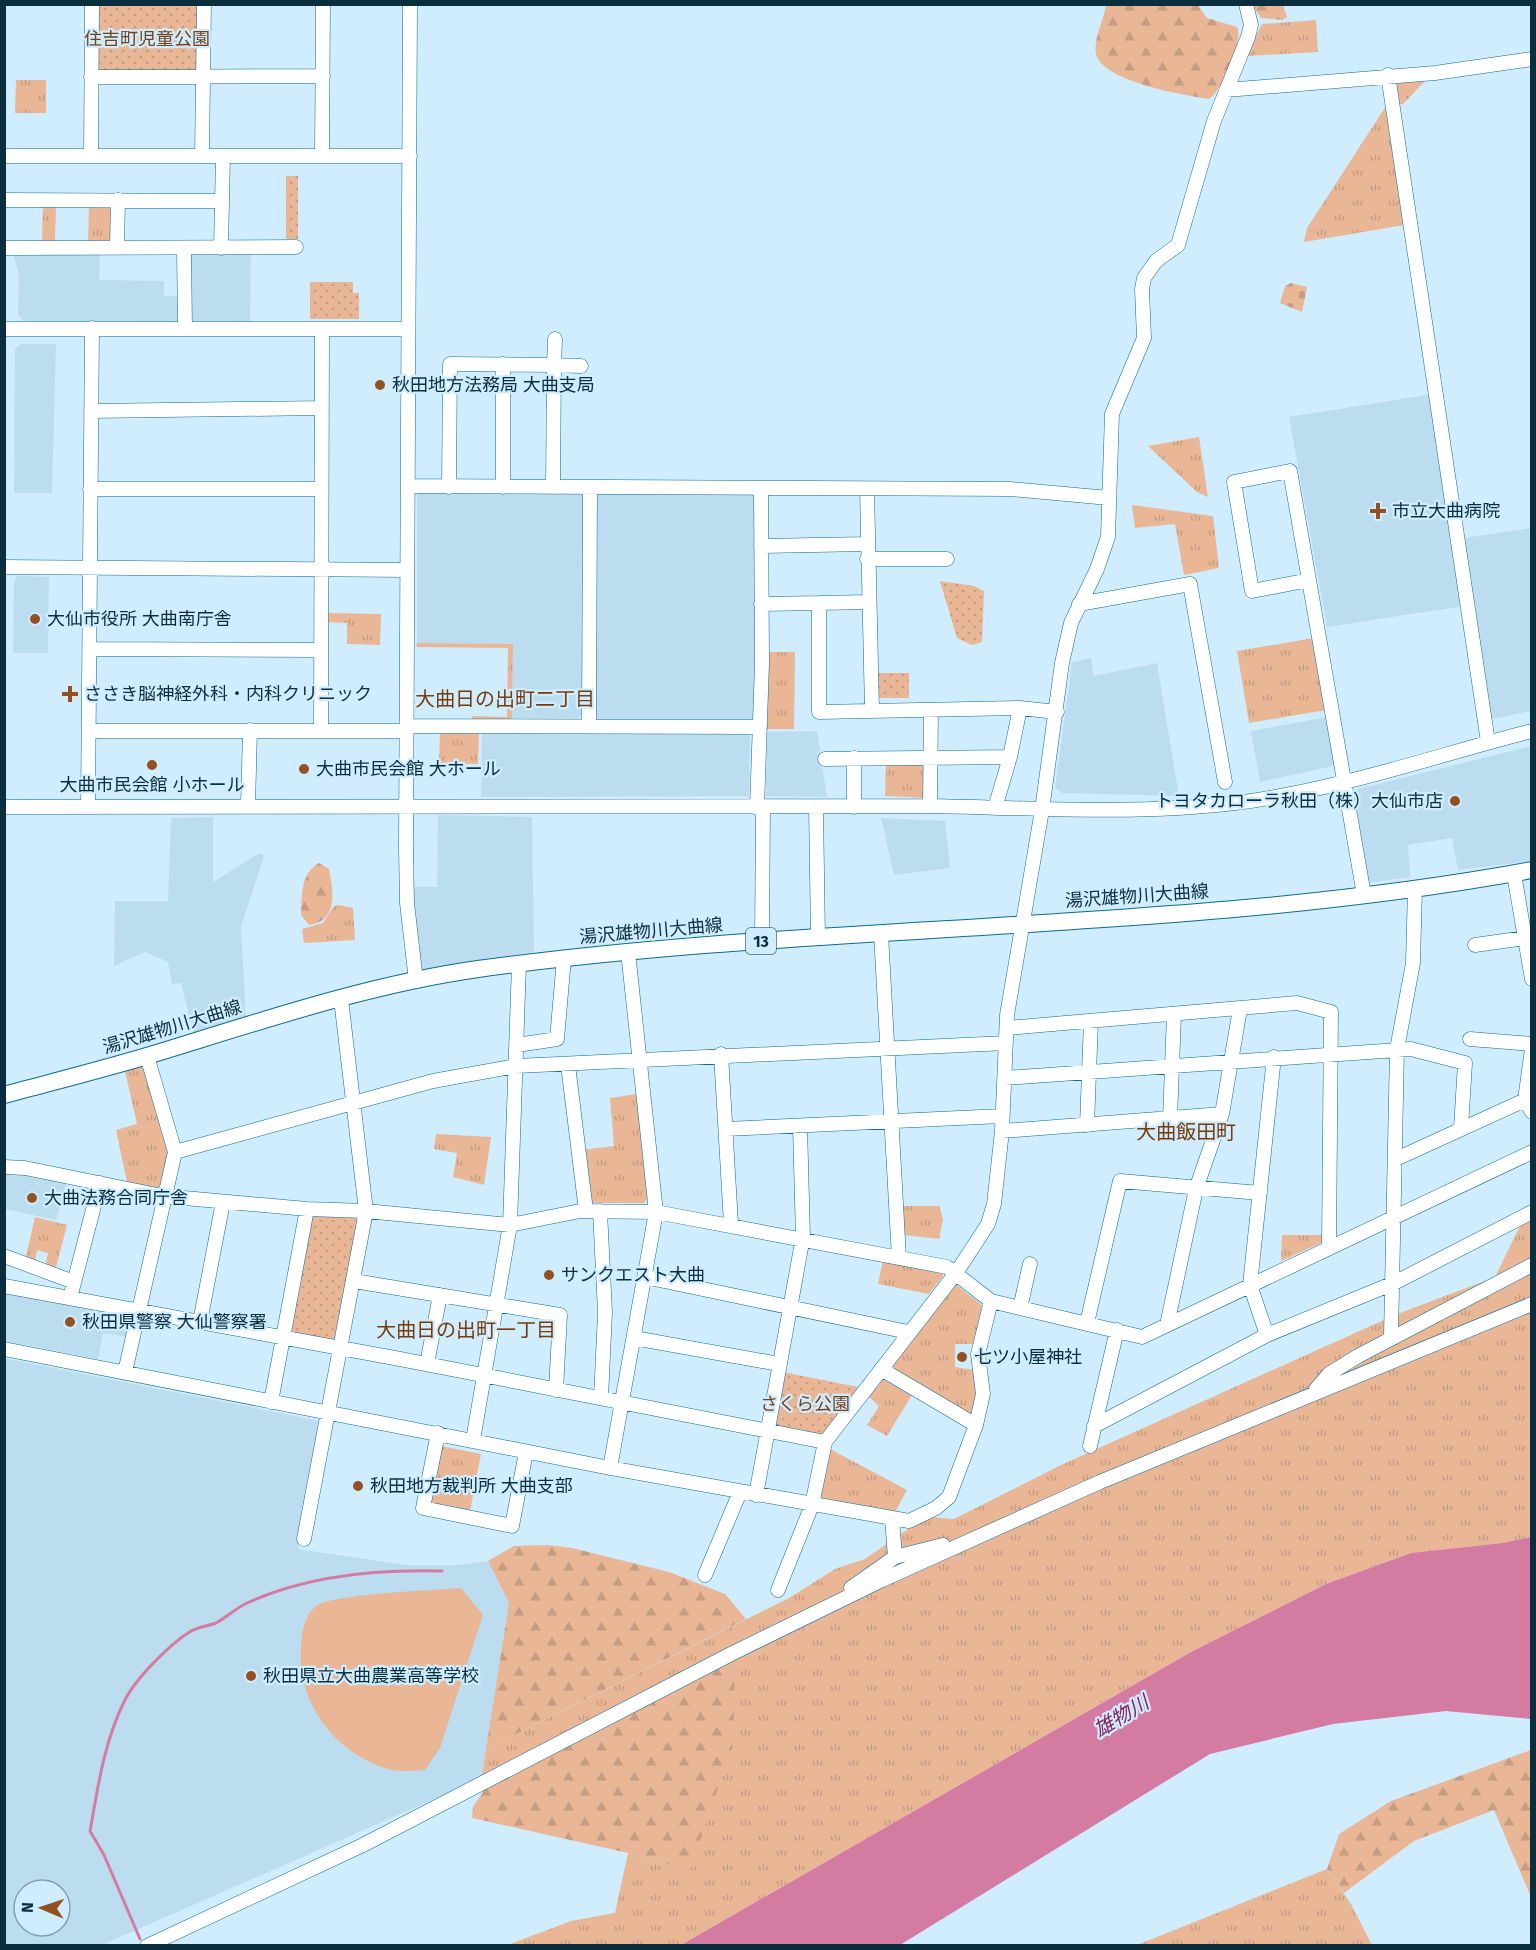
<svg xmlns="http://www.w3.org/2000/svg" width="1536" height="1950" font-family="'Fira Sans','Noto Sans JP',sans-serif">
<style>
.built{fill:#bcddf0;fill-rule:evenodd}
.grass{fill:url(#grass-tufts)}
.forest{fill:url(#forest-firs)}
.cemetery{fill:url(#cemetery-stones)}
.park{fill:url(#park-dots)}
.garden{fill:#e9b696}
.water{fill:#d47ba2}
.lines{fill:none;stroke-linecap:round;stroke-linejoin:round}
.stream{stroke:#d47ba2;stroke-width:3}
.minor-casing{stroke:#0a6b91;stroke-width:15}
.major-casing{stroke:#0a6b91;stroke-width:18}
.minor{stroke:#fff;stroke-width:14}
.major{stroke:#fff;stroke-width:16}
.poi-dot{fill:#935020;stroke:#cfedff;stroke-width:2}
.labels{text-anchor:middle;stroke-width:4.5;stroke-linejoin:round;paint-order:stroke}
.shield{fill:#cfedff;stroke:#466778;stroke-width:1.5}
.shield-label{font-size:16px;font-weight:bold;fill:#0b2e3e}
.park-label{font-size:18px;fill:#743f19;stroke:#cfedff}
.poi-label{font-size:18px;fill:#0b2e3e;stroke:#cfedff;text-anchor:start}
.street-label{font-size:18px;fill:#0b2e3e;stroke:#cfedff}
.neighbourhood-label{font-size:20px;fill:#773b0c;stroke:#cfedff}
.water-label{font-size:20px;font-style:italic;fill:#8a2159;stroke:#cfedff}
</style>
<defs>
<pattern id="grass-tufts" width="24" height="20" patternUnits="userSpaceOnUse" patternTransform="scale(1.5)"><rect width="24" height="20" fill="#e9b696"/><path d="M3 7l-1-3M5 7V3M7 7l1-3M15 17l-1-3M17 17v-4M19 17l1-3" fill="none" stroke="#c69d82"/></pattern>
<pattern id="forest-firs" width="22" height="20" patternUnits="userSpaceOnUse" patternTransform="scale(1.5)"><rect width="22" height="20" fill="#e9b696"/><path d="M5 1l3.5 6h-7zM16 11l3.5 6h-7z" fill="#c69d82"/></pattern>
<pattern id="cemetery-stones" width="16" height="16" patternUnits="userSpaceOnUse" patternTransform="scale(1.5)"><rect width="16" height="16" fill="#e9b696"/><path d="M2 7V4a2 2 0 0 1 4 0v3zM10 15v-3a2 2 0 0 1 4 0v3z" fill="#c69d82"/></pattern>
<pattern id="park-dots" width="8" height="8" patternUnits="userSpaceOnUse" patternTransform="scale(1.5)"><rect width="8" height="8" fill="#e9b696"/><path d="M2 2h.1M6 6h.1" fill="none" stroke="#c69d82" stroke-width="1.8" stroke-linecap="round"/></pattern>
</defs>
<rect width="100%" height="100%" fill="#cfedff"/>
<path class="built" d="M18,251L100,253L99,280L164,281V296H182L181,322L23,321L18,315L19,276L14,256Z
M188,252H251L250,322L187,321Z
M20,344H56L52,493H14L15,349Z
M1432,394L1464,606L1327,627L1289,417Z
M417,491L584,492L583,713L578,718H512L513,644L417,643Z
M594,492H759L757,713L751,719H598L593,713Z
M1531,528V711L1492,719L1465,538Z
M17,576L49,577L48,653H13L14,583Z
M1091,658L1094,676L1157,663L1179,796L1062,793L1055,788L1072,662Z
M1328,717L1338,765L1260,782L1251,731Z
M817,731L827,797L766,796L767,732Z
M482,732H750L749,796L481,797Z
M1531,746V861L1458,870L1452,838L1408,845L1410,877L1368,883L1354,790Z
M438,815L532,817L534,952L419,970L410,887H437Z
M213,817V882L256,855L262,853L264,856L241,927L246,1017L194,1035L181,983L172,984L168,962L145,952L114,966L115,901H168L171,818Z
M881,818L945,821L950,868L894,875Z
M4,1172H21L67,1181L56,1220L5,1209Z
M4,1290L133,1316L129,1337L103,1333L98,1359L5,1341Z
M4,1358L320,1421L298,1549L406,1565H458L488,1561L509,1603L482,1778L102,1945H5ZM24,1890H60V1926H24Z"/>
<path class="grass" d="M1316,20L1318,52L1246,56L1262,24Z
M1404,78L1425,81L1403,104L1397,105L1395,87Z
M16,80H46V113H15Z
M1388,103L1404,225L1304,242L1307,228Z
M43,205H56L55,241H42Z
M89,205L112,207V242H88Z
M1199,437L1208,497L1197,492L1148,446Z
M1132,505L1213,516L1219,568L1184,575L1175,524L1135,528Z
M327,613L381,614L380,645L347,644V623L327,622Z
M1314,638L1326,710L1249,723L1237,651Z
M417,643L513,644L512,722L472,721V716L507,717L508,648L416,647Z
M768,652H795L794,729H767Z
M440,732L479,734L478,764L439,763Z
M886,763L928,764L927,798L885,796Z
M339,905L353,908L355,940L304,943L302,929L323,923L334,906Z
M147,1064C155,1095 182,1165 156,1190L127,1182L116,1130L137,1124L125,1071Z
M637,1094L649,1197L644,1203H587L581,1150L614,1146L610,1098Z
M436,1134L491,1137L484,1185L453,1177L457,1153L434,1149Z
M903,1206H939L943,1219L939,1239L904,1235Z
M1531,1216V1537L1502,1543L1411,1553L1326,1584L1191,1652L681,1945H507L571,1921L615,1913L628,1853L691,1871L485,1789L481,1784L486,1749L789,1598L835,1569L865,1559L908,1529L930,1517L954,1519L1061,1465L1395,1315L1495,1277L1521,1224Z
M35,1217L67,1225L55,1271L45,1268L48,1253L37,1250L35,1262L25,1260Z
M1282,1235H1323V1242L1281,1261Z
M883,1261L942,1272L943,1276L929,1294L878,1284Z
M954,1283L982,1305L974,1344H955V1367L975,1370L979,1389L973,1421L891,1368Z
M883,1379L912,1395L887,1436L867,1425L879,1406L869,1397Z
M441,1446L481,1454L470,1511L429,1503Z
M830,1449L907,1490L894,1514L822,1500L820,1496Z
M1327,1869L1351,1904L1372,1945H1137Z"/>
<path class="forest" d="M1106,5H1198L1207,18L1237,27C1244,42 1222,91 1209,99C1184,95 1103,82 1096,54C1093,39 1104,20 1106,5Z
M1252,5H1283L1287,17L1282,20L1261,18Z
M319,863L329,869C333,890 339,921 309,925L301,915C302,896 300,874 319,863Z
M548,1545L572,1548L669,1572L725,1594L746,1619L486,1749L509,1603L488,1561L514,1546Z
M724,1666L735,1669L733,1743L690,1871L628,1853L472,1818L473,1807L485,1789Z
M1531,1750V1897L1494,1810L1414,1841L1344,1893L1327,1869L1339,1834L1391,1801Z"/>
<path class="cemetery" d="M1291,283L1307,287L1302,312L1280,303L1285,286Z"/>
<path class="park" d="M95,5H200L199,73L95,72Z
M286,176H298V239H286Z
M310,282H353V293H359V319H310Z
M940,581L974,586L984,591L982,642L972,645L957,638Z
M874,673H909V698H875Z
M309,1215L355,1218L359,1224L336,1343L286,1334Z
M783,1372L858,1387L822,1436L773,1427Z"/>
<path class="garden" d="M461,1588L483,1615L440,1748L425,1770C413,1771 399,1772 388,1769C335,1753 297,1703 301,1648C301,1635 304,1616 316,1606C331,1594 436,1590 461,1588Z"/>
<path class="water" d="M1531,1537V1719L1446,1711L1333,1724L1210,1754L900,1945H681L1191,1652L1326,1584L1411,1553L1502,1543Z"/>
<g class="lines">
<path class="stream" d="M140,1939L104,1855L90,1831C98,1787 104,1741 125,1700C136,1678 170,1644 191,1631C198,1627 208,1626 216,1623C227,1617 236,1608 247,1603C308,1575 376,1569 442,1571"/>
<g class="minor-casing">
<path id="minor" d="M410,4L406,849L407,903L416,981
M1388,75L1488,742
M91,77L323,76
M1226,90L1435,73L1532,59
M4,156H410
M91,156L92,4
M202,156L204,4
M322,156L323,4
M4,200L222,201
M117,247L118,200
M4,248L296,247
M184,248L185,329
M221,248L223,156
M4,329H408
M555,339L554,365L581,366
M503,364V487
M91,411L322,408
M408,486L1010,489L1109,498
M449,487L450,364L554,365L553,487
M90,489H321
M867,489L872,710
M761,546L867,544
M867,559H947
M4,567L407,570
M1309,580L1290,471L1234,482L1252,591L1309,580L1364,895
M819,603L868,602
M761,604L819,603V712L1020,708L1057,712
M1079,604L1190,584L1225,782
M90,649L321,650
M589,725L590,488
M407,726L760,727
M89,731H407
M321,731L322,329
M825,759L1010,757
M88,806L92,328
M930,806L931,710
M4,807L930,806C1031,808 1134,815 1235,803C1335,791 1434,756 1532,731
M248,807L250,730
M816,807L818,938
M854,807V758
M757,808L762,663L761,489
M995,808L1010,757L1020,708
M1514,874L1532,979
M881,934L899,1258
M762,941L763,808
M1475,945L1532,937
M1007,1028L1297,1003L1331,1012L1329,1248
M1470,1039L1532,1044
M517,1045L557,1039L564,958
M1532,1049L1525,1100L1532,1112
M721,1054L731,1224
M568,1065L586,1211
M1005,1078L1411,1049L1465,1063L1461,1128
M1170,1119L1174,1015
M1087,1125L1091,1021
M726,1129L1002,1116
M1002,1131L1222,1114
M175,1152L433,1081L516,1066L1006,1043
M1396,1159L1525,1100
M4,1167L25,1168L162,1196L307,1209L366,1211L510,1225L580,1211L656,1212L947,1267L991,1301L1142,1337L1532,1152
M600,1211L605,1312L601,1398
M4,1256L74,1282
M645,1277L908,1332
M354,1281L560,1315L556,1390
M4,1286L400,1359L825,1442
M70,1298L100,1183
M1020,1308L1030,1264
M200,1322L223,1202
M1087,1323L1120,1181L1260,1193
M1167,1325L1196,1189L1222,1114L1240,1009
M1267,1335L1250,1285L1274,1057
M1391,1336L1397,1049L1413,963L1415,888
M634,1338L779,1364
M4,1349L610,1468L909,1521L936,1508L949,1497L976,1425L983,1394L978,1354L991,1301
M427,1364L440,1295
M881,1369L976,1425
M125,1372L175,1152L147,1056
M1316,1389L1329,1374L1358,1356L1532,1265
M271,1402L307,1209
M1094,1426L1267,1335L1394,1283L1532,1212
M438,1433L423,1508L512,1526L526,1452
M473,1440L510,1225L519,964
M1090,1446L1117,1330
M610,1468L656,1212L628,952
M756,1495L803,1237L800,1126
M892,1519L895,1557
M304,1539L366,1211L341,999
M705,1575L740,1492
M851,1588L895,1557L943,1545
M778,1590L812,1505L825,1442L956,1273L988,1224L994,1204L1002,1131L1007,1015L1042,810L1062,663L1071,623L1097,569L1108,537L1112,414L1144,338L1142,289L1144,278L1156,261L1178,245L1214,121L1248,37L1251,25L1246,4
M147,1946L363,1845L731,1654L882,1580L1100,1482L1532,1304"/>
</g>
<g class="major-casing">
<path id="major" d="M4,1095C52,1082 100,1070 147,1056C256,1023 365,985 478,969C827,921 1184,934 1532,870"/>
</g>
<use href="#minor" class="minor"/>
<use href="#major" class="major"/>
</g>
<g class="poi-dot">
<circle cx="380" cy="385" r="6"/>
<path d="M1375 502h6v6h6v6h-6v6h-6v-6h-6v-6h6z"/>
<circle cx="35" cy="619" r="6"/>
<path d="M67 685h6v6h6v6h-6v6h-6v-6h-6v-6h6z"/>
<circle cx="152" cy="765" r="6"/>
<circle cx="304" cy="769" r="6"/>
<circle cx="1455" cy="801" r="6"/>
<circle cx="32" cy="1198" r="6"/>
<circle cx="549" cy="1275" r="6"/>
<circle cx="70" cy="1322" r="6"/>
<circle cx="962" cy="1357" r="6"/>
<circle cx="358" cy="1486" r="6"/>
<circle cx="251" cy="1676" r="6"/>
</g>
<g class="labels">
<rect class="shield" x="746" y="928" width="30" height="26" rx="4.5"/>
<g class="shield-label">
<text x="761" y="947">13</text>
</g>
<g class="park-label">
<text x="147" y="45">住吉町児童公園</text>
<text x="805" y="1410">さくら公園</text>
</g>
<g class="poi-label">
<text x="392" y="391">秋田地方法務局 大曲支局</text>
<text x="1392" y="517">市立大曲病院</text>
<text x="47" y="625">大仙市役所 大曲南庁舎</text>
<text x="84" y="700">ささき脳神経外科・内科クリニック</text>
<text x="316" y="775">大曲市民会館 大ホール</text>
<text x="152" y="791" text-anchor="middle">大曲市民会館 小ホール</text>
<text x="1443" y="807" text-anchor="end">トヨタカローラ秋田（株）大仙市店</text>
<text x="44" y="1204">大曲法務合同庁舎</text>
<text x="561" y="1281">サンクエスト大曲</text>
<text x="82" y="1328">秋田県警察 大仙警察署</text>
<text x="974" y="1363">七ツ小屋神社</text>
<text x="370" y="1492">秋田地方裁判所 大曲支部</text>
<text x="263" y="1682">秋田県立大曲農業高等学校</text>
</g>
<g class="street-label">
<text transform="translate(1137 896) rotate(-4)" y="6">湯沢雄物川大曲線</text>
<text transform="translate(651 931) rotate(-5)" y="6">湯沢雄物川大曲線</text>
<text transform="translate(172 1027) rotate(-17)" y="6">湯沢雄物川大曲線</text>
</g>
<g class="neighbourhood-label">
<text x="505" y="706">大曲日の出町二丁目</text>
<text x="1186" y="1139">大曲飯田町</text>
<text x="466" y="1337">大曲日の出町一丁目</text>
</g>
<g class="water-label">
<text transform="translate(1121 1716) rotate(-31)" y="7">雄物川</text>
</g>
</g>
<rect width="1536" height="1950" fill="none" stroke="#0b2e3e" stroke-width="12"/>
<g transform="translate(42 1908) rotate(272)"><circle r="28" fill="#cfedff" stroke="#81a1b2" stroke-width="1.5"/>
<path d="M0-4.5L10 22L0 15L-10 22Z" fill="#935020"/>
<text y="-9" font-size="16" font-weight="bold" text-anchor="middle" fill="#0b2e3e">N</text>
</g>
</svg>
